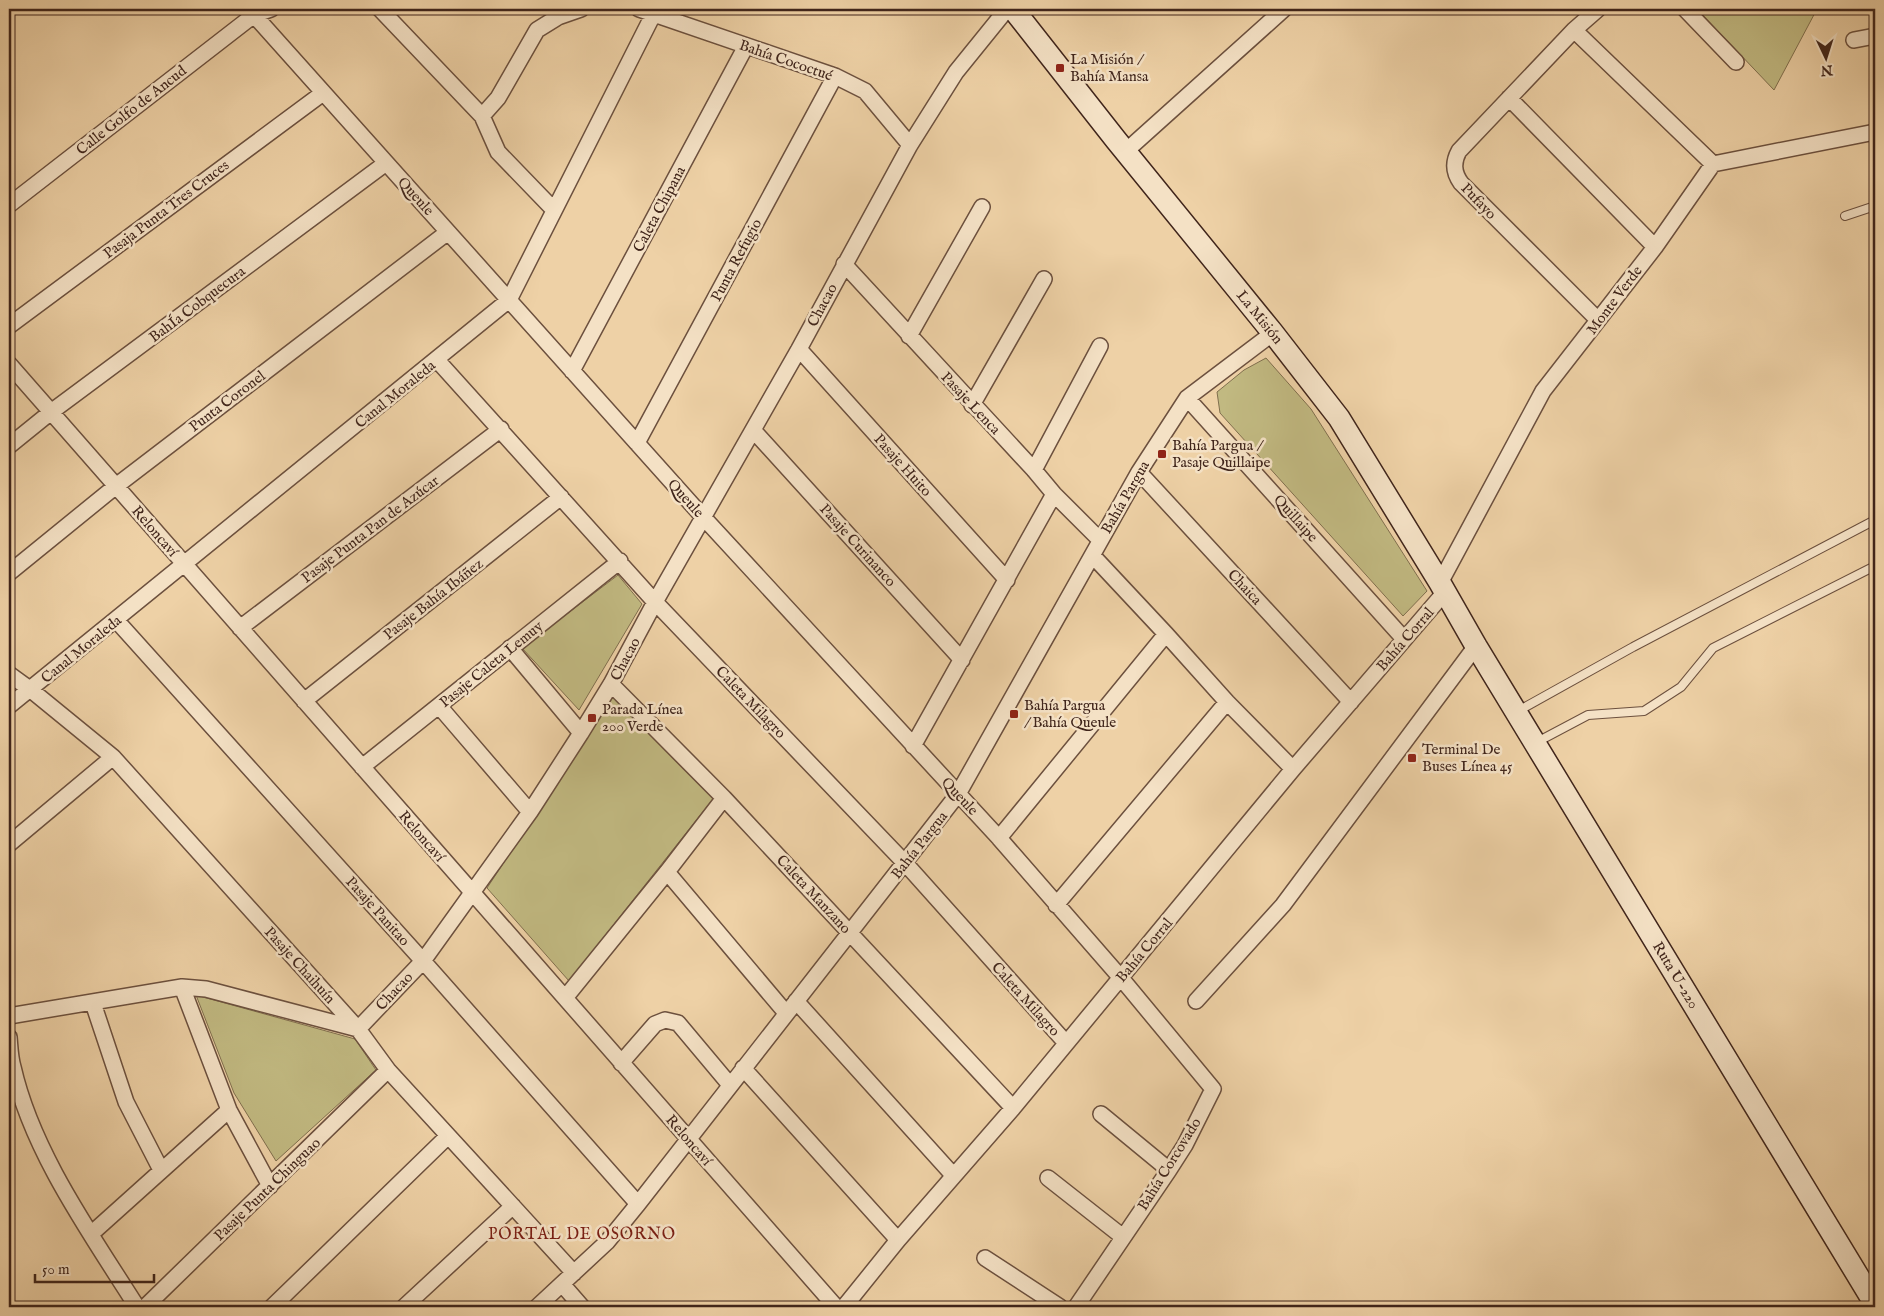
<svg xmlns="http://www.w3.org/2000/svg" width="1884" height="1316" font-family="'IM FELL English',serif">
<style>
.green{fill:#c1b981;stroke:#806f4e}
.lines{fill:none;stroke-linecap:round;stroke-linejoin:round}
.lane-casing{stroke:#6c503e;stroke-width:10}
.street-casing{stroke:#6c503e;stroke-width:18}
.secondary-casing{stroke:#40251b;stroke-width:24}
.lane{stroke:#f4e1c5;stroke-width:8}
.street{stroke:#f4e1c5;stroke-width:15}
.secondary{stroke:#f4e1c5;stroke-width:21}
.poi-dot{fill:#8f2418;stroke:#f4e1c5;stroke-width:2}
.labels{text-anchor:middle;stroke-width:5;stroke-linejoin:round;paint-order:stroke}
.poi-label{font-size:15px;fill:#40251b;stroke:#f4e1c5;text-anchor:start}
.street-label{font-size:15px;fill:#40251b;stroke:#f4e1c5}
.neighbourhood-label{font-size:16px;letter-spacing:1px;fill:#7a1f14;stroke:#f4e1c5}
</style>
<rect width="100%" height="100%" fill="#eed1a6"/>
<filter id="stains"><feTurbulence type="fractalNoise" baseFrequency=".004" numOctaves="4"/><feColorMatrix values="0 0 0 0 .2 0 0 0 0 .09 0 0 0 0 .02 0 0 0 .5 -.17"/></filter>
<radialGradient id="worn" r=".72"><stop offset=".6" stop-color="#630" stop-opacity="0"/><stop offset="1" stop-color="#630" stop-opacity=".3"/></radialGradient>
<path class="green" d="M1697,9H1817L1774,90Z
M1266,358L1311,409L1427,591L1403,616L1220,413L1217,392L1244,370Z
M618,575L642,604L579,710L522,648Z
M613,697L713,799L569,981L487,888Z
M196,995L355,1039L376,1070L276,1161L234,1093Z"/>
<g class="lines">
<g class="lane-casing">
<path id="lane" d="M1845,216L1875,206
M1518,711L1633,647L1875,520
M1537,742L1588,715L1644,711L1681,687L1713,648L1875,566"/>
</g>
<g class="street-casing">
<path id="street" d="M380,9L482,116L498,152L554,210
M639,9L835,76L865,91L910,145
M1598,9L1574,30L1459,151C1453,162 1453,172 1461,183L1598,320
M1685,9L1736,62
M254,15L704,518L999,838L1121,978L1213,1089L1185,1145L1169,1170L1076,1307
M1574,30L1713,164
M1854,40L1875,36
M1509,98L1655,247
M482,116L498,98L537,30L558,17L581,9
M1126,151L1284,9
M9,205L254,15L271,9
M844,264L1034,470L1054,494L1100,540
M9,326L323,93
M909,336L982,207
M799,349L1007,580
M437,360L655,602L905,863L1066,1043
M9,364L836,1307
M572,371L746,46
M1187,398L1404,639
M972,405L1044,279
M753,430L962,660
M637,443L835,76
M9,446L51,412L386,163
M1034,470L1100,346
M1139,472L1351,702
M1093,556L1166,634L1227,702L1293,769
M9,573L116,486L448,232
M1440,583L1543,391L1655,247L1713,164L1875,132
M116,620L423,961L638,1204
M240,628L501,429
M510,648L581,733
M9,674L31,690L113,757L358,1029L388,1070L574,1273
M611,684L724,798L1013,1108
M304,701L561,497
M9,706L509,300L654,13
M439,706L530,812
M913,746L1054,494
M362,767L620,561
M999,838L1166,634
M9,844L113,757
M667,872L786,1013
M1056,905L1227,702
M182,987L229,1110L270,1186
M565,998L667,872L724,798
M796,1001L953,1175
M1196,1001L1283,905L1476,646
M93,1003L126,1102L161,1170
M9,1016L182,987L206,989L358,1029L423,961L530,812L581,733L611,684L655,602L799,349L910,145L956,72L1007,9
M9,1037C10,1047 10,1057 13,1067C32,1152 91,1234 137,1307
M621,1063L655,1024L665,1020L678,1023L730,1085
M743,1068L898,1240
M1101,1114L1169,1170
M1048,1178L1123,1237
M91,1234L229,1110
M985,1258L1060,1307
M562,1284L582,1307
M145,1307L388,1070
M272,1307L448,1136
M404,1307L513,1206
M537,1307L607,1242L638,1204L958,794L1139,472L1187,398L1273,333
M844,1307L898,1240L1013,1108L1293,769L1445,592"/>
</g>
<g class="secondary-casing">
<path id="secondary" d="M1013,9L1116,140L1273,333L1339,418L1440,583L1476,646L1875,1304"/>
</g>
<use href="#lane" class="lane"/>
<use href="#street" class="street"/>
<use href="#secondary" class="secondary"/>
</g>
<g class="poi-dot">
<rect x="1055" y="63" width="10" height="10" rx="2.5"/>
<rect x="1157" y="449" width="10" height="10" rx="2.5"/>
<rect x="1009" y="709" width="10" height="10" rx="2.5"/>
<rect x="587" y="713" width="10" height="10" rx="2.5"/>
<rect x="1407" y="753" width="10" height="10" rx="2.5"/>
</g>
<g class="labels">
<g class="poi-label">
<text x="1070" y="64">La Misión /<tspan x="1070" dy="17">Bahía Mansa</tspan></text>
<text x="1172" y="450">Bahía Pargua /<tspan x="1172" dy="17">Pasaje Quillaipe</tspan></text>
<text x="1024" y="710">Bahía Pargua<tspan x="1024" dy="17">/ Bahía Queule</tspan></text>
<text x="602" y="714">Parada Línea<tspan x="602" dy="17">200 Verde</tspan></text>
<text x="1422" y="754">Terminal De<tspan x="1422" dy="17">Buses Línea 45</tspan></text>
</g>
<g class="street-label">
<text transform="translate(786 60) rotate(19)" y="5">Bahía Cococtué</text>
<text transform="translate(131 110) rotate(-38)" y="5">Calle Golfo de Ancud</text>
<text transform="translate(416 196) rotate(48)" y="5">Queule</text>
<text transform="translate(1479 201) rotate(46)" y="5">Pufayo</text>
<text transform="translate(166 209) rotate(-37)" y="5">Pasaja Punta Tres Cruces</text>
<text transform="translate(659 209) rotate(-62)" y="5">Caleta Chipana</text>
<text transform="translate(736 260) rotate(-62)" y="5">Punta Refugio</text>
<text transform="translate(1614 300) rotate(-53)" y="5">Monte Verde</text>
<text transform="translate(197 304) rotate(-37)" y="5">BahÍa Cobquecura</text>
<text transform="translate(822 305) rotate(-62)" y="5">Chacao</text>
<text transform="translate(1260 317) rotate(51)" y="5">La Misión</text>
<text transform="translate(395 394) rotate(-39)" y="5">Canal Moraleda</text>
<text transform="translate(227 401) rotate(-37)" y="5">Punta Coronel</text>
<text transform="translate(971 403) rotate(47)" y="5">Pasaje Lenca</text>
<text transform="translate(903 465) rotate(48)" y="5">Pasaje Huito</text>
<text transform="translate(1125 497) rotate(-60)" y="5">Bahía Pargua</text>
<text transform="translate(686 498) rotate(48)" y="5">Queule</text>
<text transform="translate(1296 518) rotate(48)" y="5">Quillaipe</text>
<text transform="translate(370 529) rotate(-37)" y="5">Pasaje Punta Pan de Azúcar</text>
<text transform="translate(155 531) rotate(49)" y="5">Reloncaví</text>
<text transform="translate(858 545) rotate(48)" y="5">Pasaje Curinanco</text>
<text transform="translate(1245 587) rotate(47)" y="5">Chaica</text>
<text transform="translate(433 599) rotate(-38)" y="5">Pasaje Bahía Ibáñez</text>
<text transform="translate(1405 639) rotate(-49)" y="5">Bahía Corral</text>
<text transform="translate(81 649) rotate(-39)" y="5">Canal Moraleda</text>
<text transform="translate(625 659) rotate(-62)" y="5">Chacao</text>
<text transform="translate(491 664) rotate(-39)" y="5">Pasaje Caleta Lemuy</text>
<text transform="translate(751 702) rotate(46)" y="5">Caleta Milagro</text>
<text transform="translate(960 796) rotate(47)" y="5">Queule</text>
<text transform="translate(422 836) rotate(49)" y="5">Reloncaví</text>
<text transform="translate(919 845) rotate(-52)" y="5">Bahía Pargua</text>
<text transform="translate(814 894) rotate(47)" y="5">Caleta Manzano</text>
<text transform="translate(378 911) rotate(48)" y="5">Pasaje Panitao</text>
<text transform="translate(1144 950) rotate(-50)" y="5">Bahía Corral</text>
<text transform="translate(300 965) rotate(48)" y="5">Pasaje Chaihuín</text>
<text transform="translate(1676 975) rotate(59)" y="5">Ruta U-220</text>
<text transform="translate(394 991) rotate(-47)" y="5">Chacao</text>
<text transform="translate(1026 999) rotate(48)" y="5">Caleta Milagro</text>
<text transform="translate(689 1140) rotate(49)" y="5">Reloncaví</text>
<text transform="translate(1169 1164) rotate(-58)" y="5">Bahía Corcovado</text>
<text transform="translate(267 1189) rotate(-44)" y="5">Pasaje Punta Chinguao</text>
</g>
<g class="neighbourhood-label">
<text x="582" y="1239">PORTAL DE OSORNO</text>
</g>
</g>
<rect width="1884" height="1316" fill="none" stroke="#eed1a6" stroke-width="30"/>
<rect x="10" y="10" width="1864" height="1296" fill="none" stroke="#40251b" stroke-width="2.5"/>
<rect x="15" y="15" width="1854" height="1286" fill="none" stroke="#40251b"/>
<g transform="translate(1826 58) rotate(176)" stroke="#f4e1c5" stroke-width="4" paint-order="stroke">
<path d="M0-4L9 19L0 12L-9 19Z" fill="#40251b"/>
<text y="-8" font-size="14" font-weight="bold" text-anchor="middle" fill="#40251b">N</text>
</g>
<path d="M35 1274v8h119v-8" fill="none" stroke="#40251b" stroke-width="2.5"/>
<text x="42" y="1274" font-size="15" fill="#40251b" stroke="#f4e1c5" stroke-width="4" paint-order="stroke">50 m</text>
<rect width="100%" height="100%" filter="url(#stains)"/>
<rect width="100%" height="100%" fill="url(#worn)"/>
</svg>
